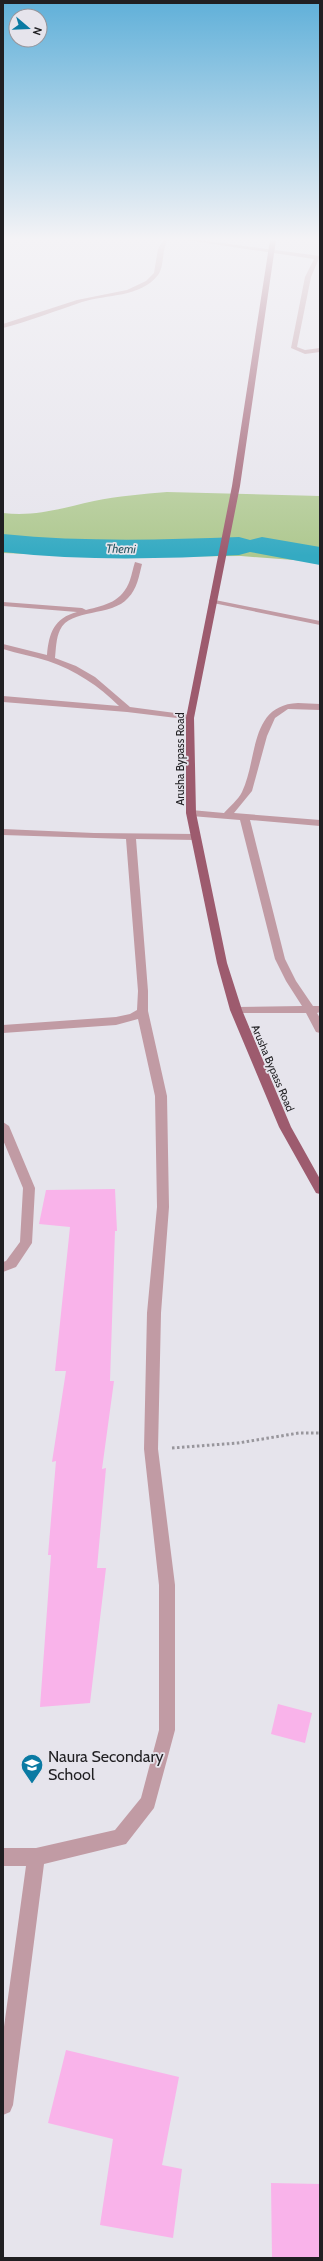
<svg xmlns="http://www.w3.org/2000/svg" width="323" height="2261" font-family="Cabin,sans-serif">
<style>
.green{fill:#aec88f}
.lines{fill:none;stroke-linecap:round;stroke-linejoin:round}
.river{fill:#34aac2;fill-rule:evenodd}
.building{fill:#f9b3ea}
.path{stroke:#98969c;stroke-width:3;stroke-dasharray:2.5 2.5;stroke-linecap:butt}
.service{fill:#c19ba4;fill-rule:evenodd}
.minor{fill:#c19ba4;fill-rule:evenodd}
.primary{fill:#9d5b6e;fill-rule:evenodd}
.labels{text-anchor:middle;stroke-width:3.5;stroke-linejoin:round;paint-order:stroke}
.far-street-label{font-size:11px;fill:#201f22;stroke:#e6e4ec}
.far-water-label{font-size:12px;font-style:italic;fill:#265661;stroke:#e6e4ec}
.near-poi-label{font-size:16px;fill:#201f22;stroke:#e6e4ec;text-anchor:start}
</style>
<rect width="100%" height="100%" fill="#e6e4ec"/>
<path class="green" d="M167,492L320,496V562L241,556L105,557L3,553V513C36,517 62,508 94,501C118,496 143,494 167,492Z"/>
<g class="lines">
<path class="river" d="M3,534C82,542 160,540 239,537L250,540L262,537L320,547V565L250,552L239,555C160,559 82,561 3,552Z"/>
</g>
<path class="building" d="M115,1189L117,1231H115L110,1381H114L102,1469L106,1468L97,1568H106L90,1703L40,1707L51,1555H48L56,1461L52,1462L66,1371H55L70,1227L39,1224L46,1190Z
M278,1704L312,1713L305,1743L271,1734Z
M66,2050L179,2077L162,2165L182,2169L173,2238L100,2225L113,2139L48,2123Z
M271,2183L320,2184V2258H272Z"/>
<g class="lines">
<path class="path" d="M172,1448L238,1443L299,1433H320"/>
<path class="service" d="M3,1122L9,1126L35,1188L32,1243L16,1267L3,1272V1262L6,1261L20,1242L23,1188L3,1140Z"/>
<path class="minor" d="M163,240H168C161,251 165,265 158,275C140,298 107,294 82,302C55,311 30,321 3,328V324L77,300L127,290L146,281L154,273L158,249Z
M186,240H198L320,256L311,277L297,347L305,350L320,348V352L305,354L291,348L305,277L314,259Z
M135,562L142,564C139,576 137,589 128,598C112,617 70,608 60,630C56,638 56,649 55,658L76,666L95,677L130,707L190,715L194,718L193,720L127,712L3,702V696L119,706C99,686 75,670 48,661C33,656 18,654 3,649V644L47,655C49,633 54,618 77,612L3,606V602L82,608L86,610C106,605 122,602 130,580C132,574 133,568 135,562Z
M210,599L320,621V625L213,603L209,601Z
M298,703L320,704V710L288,709L275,718L267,736L252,791L234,813L320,820V826L250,820L285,959L296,981L313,1006H320V1012L317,1013L320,1018V1033L316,1032L306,1013H236L230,1010L236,1007L302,1006L286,981L275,959L240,820L191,816L186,813L191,810L224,813C230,806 238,800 242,792C258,759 249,705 298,703Z
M3,829L94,833L195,834L200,837L195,840L136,839L148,991V1011L167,1096L169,1207L161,1313L158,1449L175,1585V1730L154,1808L126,1844L44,1864L13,2105L10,2112L3,2115V2034L26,1866H3V1848H36L115,1830L141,1798L159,1730V1585L144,1449L147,1313L157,1207L155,1096L138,1019L116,1025L3,1033V1025L116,1017L130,1014L137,1010L138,991L126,839L3,835Z"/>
<path class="primary" d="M270,240H276L240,486L194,718L196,813L227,963L242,1010L291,1127L320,1179V1194L316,1193L279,1127L230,1010L217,963L186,813V718L232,486Z"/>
</g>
<linearGradient id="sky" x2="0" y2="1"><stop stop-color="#60b0d9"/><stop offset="0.43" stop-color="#f4f3f6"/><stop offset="1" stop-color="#f4f3f6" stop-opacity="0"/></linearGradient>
<rect width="323" height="556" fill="url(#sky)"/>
<defs>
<g id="school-pin" transform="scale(1.15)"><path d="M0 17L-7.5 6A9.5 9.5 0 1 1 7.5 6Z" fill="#0a7aa3" stroke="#e6e4ec"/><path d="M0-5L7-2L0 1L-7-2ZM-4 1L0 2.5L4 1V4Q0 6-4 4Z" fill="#fff"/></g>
</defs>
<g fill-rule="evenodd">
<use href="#school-pin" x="32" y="1765"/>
</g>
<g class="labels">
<g class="far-street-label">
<text transform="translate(180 759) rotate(-90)" y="4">Arusha Bypass Road</text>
<text transform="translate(273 1068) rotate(67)" y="4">Arusha Bypass Road</text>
</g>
<g class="far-water-label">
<text transform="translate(121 549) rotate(1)" y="4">Themi</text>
</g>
<g class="near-poi-label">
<text x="48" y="1762">Naura Secondary<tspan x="48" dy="18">School</tspan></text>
</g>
</g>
<rect width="323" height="2261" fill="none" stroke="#201f22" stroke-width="8"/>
<g transform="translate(28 28) rotate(109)"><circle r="19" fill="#e6e4ec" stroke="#97959b"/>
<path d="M0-3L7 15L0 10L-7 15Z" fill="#0a7aa3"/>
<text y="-6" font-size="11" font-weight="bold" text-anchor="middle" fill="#201f22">N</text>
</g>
</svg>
